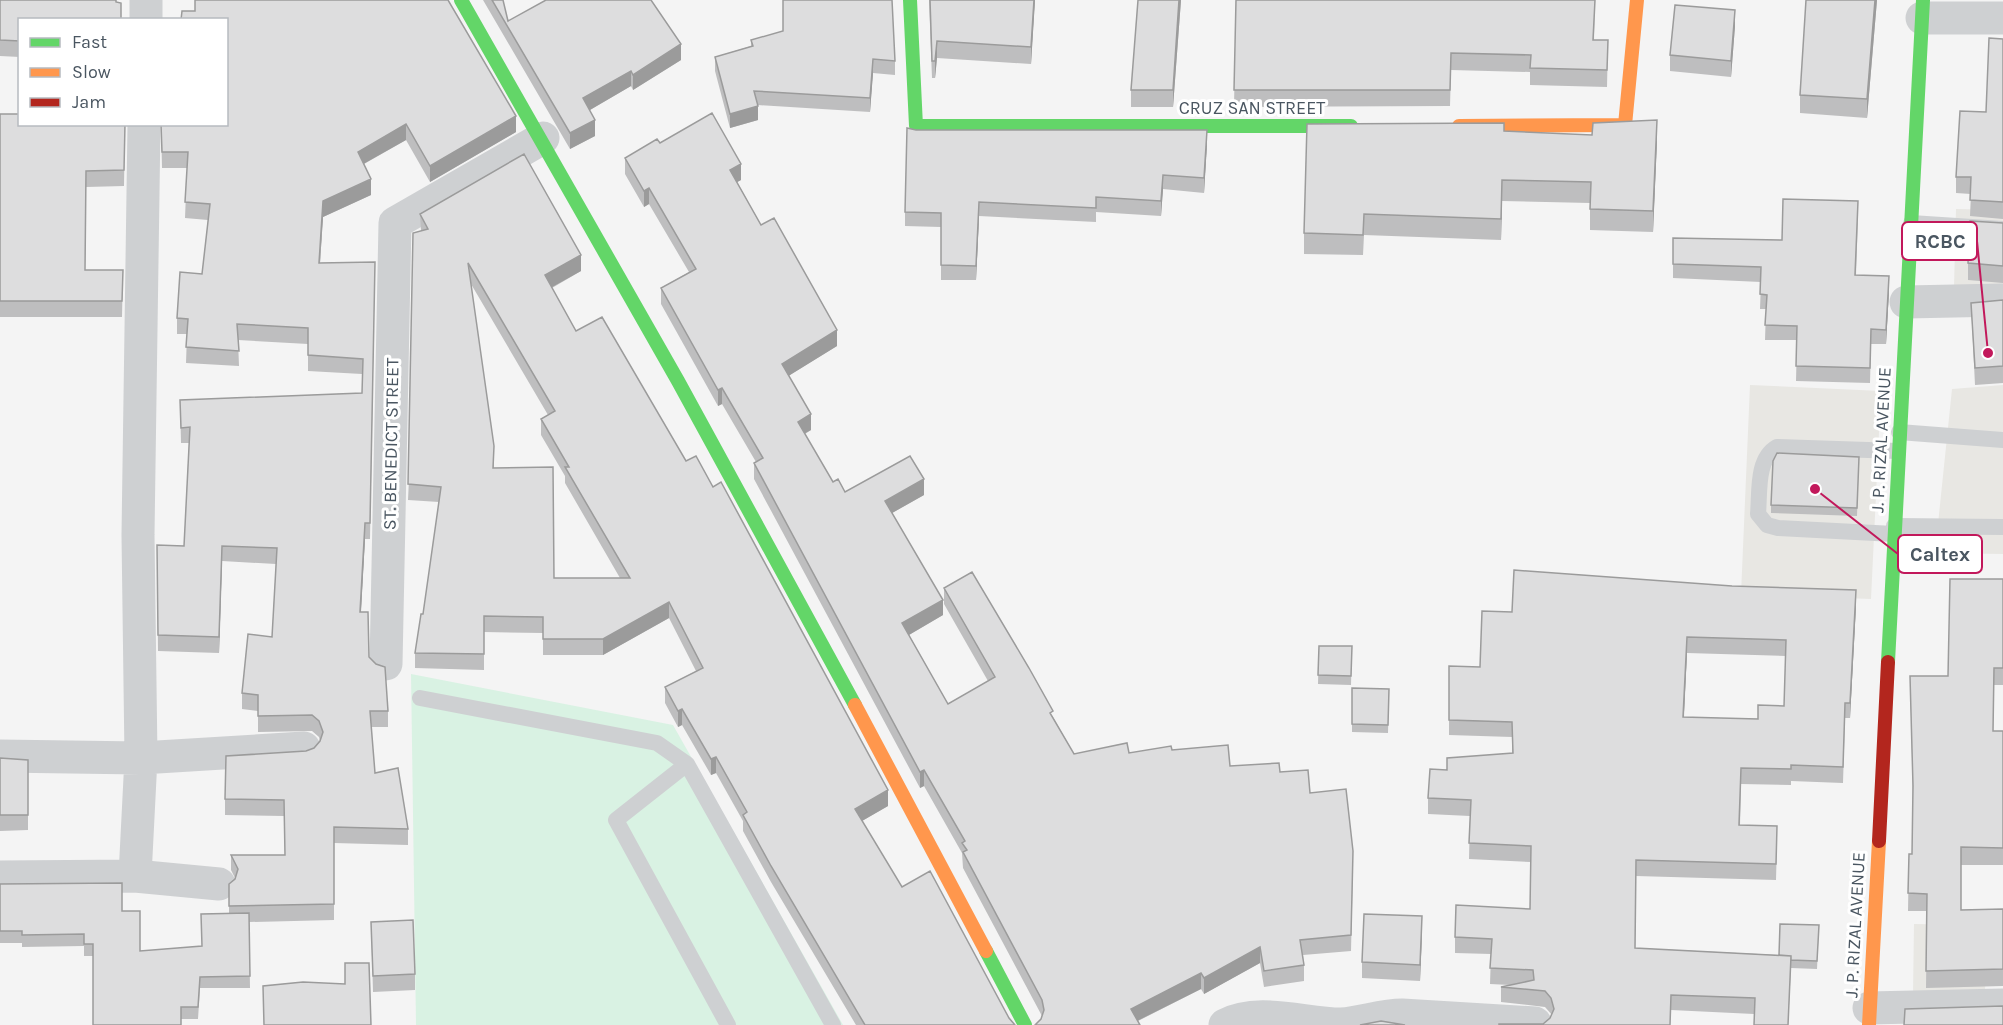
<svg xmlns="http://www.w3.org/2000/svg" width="2003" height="1025" font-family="Karla,sans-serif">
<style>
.commercial{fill:#e8e7e3}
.green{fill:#d9f2e3}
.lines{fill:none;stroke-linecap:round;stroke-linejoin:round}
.lane{stroke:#ced0d2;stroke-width:16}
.street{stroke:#ced0d2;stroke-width:33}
.fast{stroke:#63d668;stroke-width:14}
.slow{stroke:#ff974d;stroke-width:14}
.jam{stroke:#b3261e;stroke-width:14}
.wall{fill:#bebebf;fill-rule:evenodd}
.shaded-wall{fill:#9b9b9b}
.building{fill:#ddddde;stroke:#9b9b9b;stroke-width:1.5;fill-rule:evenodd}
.labels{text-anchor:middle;stroke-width:6;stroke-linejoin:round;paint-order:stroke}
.street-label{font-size:18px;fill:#4a5661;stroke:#fff}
.leader{fill:none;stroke:#c2185b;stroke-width:2}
.callout-dot{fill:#c2185b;stroke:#fff;stroke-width:2}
.callout{fill:#fff;stroke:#c2185b;stroke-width:2}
.callout-label{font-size:20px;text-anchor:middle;font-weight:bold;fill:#4a5661}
</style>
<rect width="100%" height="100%" fill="#f4f4f4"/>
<path class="commercial" d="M1956,209L2003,210V288L1954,287Z
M1750,385L1881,391L1871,599L1741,594Z
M2003,385V554L1935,553L1952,389Z
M1914,924L1986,925L1985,995L1913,994Z"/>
<path class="green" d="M411,674L673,725L843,1025H416Z"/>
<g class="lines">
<path class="lane" d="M1911,223L2003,229
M1899,432L2003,440
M1894,526L2003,527
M1894,534L1778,528L1767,525L1758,514C1760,492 1756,459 1777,447L1898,451
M420,698L657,743L687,764L833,1025
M687,764L616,820L728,1025"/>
<path class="street" d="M1922,18H2003
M146,20V0
M1906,302L2003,300
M386,664L395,223L543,138
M0,756L141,758L304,748
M135,876L141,758L138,535L144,124
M0,877L135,876L219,884
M1869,1008L2003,1005
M1225,1025C1258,1007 1305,1024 1341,1024C1361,1023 1381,1015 1402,1015L1535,1023"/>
<path class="fast" d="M461,0L678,381L855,705
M910,0L916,126H1351
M1888,662L1923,0
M986,951L1025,1025"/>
<path class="slow" d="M1459,126L1625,125L1637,0
M855,705L986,951
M1869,1025L1879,841"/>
<path class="jam" d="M1879,841L1888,662"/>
</g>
<path class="wall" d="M0,0L20,20V57L0,56Z
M483,0H503L508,21L681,60L633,90L631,86L590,110L595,136L570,149Z
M929,0H1035L1031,64L937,58L935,78H932Z
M1181,0L1173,107H1131V90Z
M1236,0H1595L1594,40H1608L1607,87L1530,85V72L1451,70L1450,106L1234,107Z
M1877,0L1867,118L1800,113V95Z
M226,20L516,132L430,182L406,140L364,164L371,195L323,217L320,263L375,262L370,539H365L361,612L369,657L388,711V727H371L375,773L408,829V845L334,843V920L249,922L250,988H200L198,1019H181L93,956H84V946L22,947V943H0V884L122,911L140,951L202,946L229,913V884L235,878L231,870V855H285L284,816L225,815V799L306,751L314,748L320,741L319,737L312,731L258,732V711L242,709V693L272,637L276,564L222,561L219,653L158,651L157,545L184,546L189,443H181L180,400L362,393V374L308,371V344L238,340L239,366L186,363L187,334H177V318L202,274L208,220L185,218L187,168H162L161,124H226Z
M1735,26L1731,77L1670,71V55Z
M2003,39V219L1970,216L1971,194L1956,193V177L1986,112Z
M751,40L895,61V75L873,73L870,112L758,105V120L730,128L715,71V57L751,46Z
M0,114L125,124L124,186L86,187L85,270H123L122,317H0Z
M916,130L1207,144L1204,193L1163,189L1161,216L1096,212V222L979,216L976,280H941V227L905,226V212Z
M1504,131L1657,141L1653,232L1590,230V203L1502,201L1501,240L1364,235L1363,255L1304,254V233Z
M660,143L741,180L737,182L761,225L837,346L788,376L811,430L805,434L833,482L845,492L924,495L892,513L943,615L909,635L948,704L988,681L944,604V588L1053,717L1074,754L1129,753L1172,750L1230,766L1280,772L1310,793L1353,867L1351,951L1303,955L1304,965V981L1264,987L1260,963L1204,994L1201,989L1138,1021L1041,1019L1042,1016L963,868L962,853L924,786L920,788L754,479V463L756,462L722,404L718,406L661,304V288L689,272L649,204L644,207L625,174V158Z
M420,214L581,271L552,288L576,331L888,806L862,821L902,887L1009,1018L1015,1025H856L771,882L743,831V821L716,773L711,775L682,725L678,727L665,703V687L696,671L669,618L603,655H543V633L484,632V670L415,668V653L423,614L439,502L408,500L421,231ZM471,284L548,415L541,419V435L565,476V483L620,578H554L494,468V462Z
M1858,216L1856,275L1889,291L1886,344H1871L1870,383L1796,381L1797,340H1765L1766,309H1760L1761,282L1673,278V238L1782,240Z
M2003,223V283L1968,280V263Z
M2003,300V383L1975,385L1971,303Z
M1859,457L1857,516L1771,513V505Z
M2003,579V685H1994L1993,731H2003V865H1961V910L2003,909V986L1926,988L1927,911H1908L1909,854H1912L1913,799L1910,676H1948Z
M1856,606L1850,718H1845L1843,783L1791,781V785L1741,784L1740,825L1777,842L1776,880L1636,876L1635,948L1779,955L1819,925L1817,969L1791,968L1788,1025H1754V1014L1671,1010L1543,1024L1550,1018L1552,1015L1545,1007L1501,1002V987L1510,985L1490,984L1491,954L1455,953V937L1530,909L1531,862L1469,859L1470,816L1428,814V798L1512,753V737L1449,735V666L1480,667L1512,612ZM1687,653L1786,656L1784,706L1758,719L1684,717Z
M1319,646H1352L1351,685L1318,684Z
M1352,688L1389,689L1388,733L1352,732Z
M0,758L28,760V830L0,831Z
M371,922L415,974V990L373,992Z
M1422,932L1420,981L1362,978V962Z"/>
<path class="shaded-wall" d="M1034,0H1035L1031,64V47Z
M1179,0H1181L1173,107V90Z
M1875,0H1877L1867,118V99Z
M1735,10V26L1731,77V61Z
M937,41V58L935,78V61Z
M681,44V60L633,90V75Z
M873,59V73L870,112V98Z
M631,71V86L583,114V98Z
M758,106V120L730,128V114Z
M516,116V132L430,182V166Z
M595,120V136L570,149V133Z
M1657,120V141L1653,232V211Z
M406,124V140L358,167V152Z
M1207,130V144L1204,193V178Z
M741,164V180L730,186V170Z
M1163,175V189L1161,216V201Z
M371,179V195L323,217L319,278L323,201Z
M1502,180V201L1501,240V219Z
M649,188V204L644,207V191Z
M979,202V216L976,280V266Z
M581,255V271L545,291V275Z
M1889,276V291L1886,344V330Z
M837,330V346L782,380V364Z
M722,388V404L718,406V390Z
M811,414V430L798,437V422Z
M924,479V495L885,517V501Z
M365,523V539L360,628V612Z
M222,546V561L219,653V637Z
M1856,590V606L1850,718V703Z
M943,600V615L902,639V623Z
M669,602V618L603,655V639Z
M1687,637V653L1683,732V717Z
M682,709V725L678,727V711Z
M716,757V773L711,775V759Z
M924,770V786L920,788V772Z
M888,790V806L855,825V809Z
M1422,916V932L1420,981V965Z
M1260,947V963L1204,994V978Z
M1201,973V989L1131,1024V1009Z"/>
<path class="building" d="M0,0H116V2L121,3V20H20V41L0,40Z
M195,0H448L516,116L430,166L406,124L358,152L371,179L323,201L319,263L375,262L370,523H365L360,612H368L369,657L376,664L385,667L388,711H370L375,773L398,768L408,829L334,827V904L229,906V884L235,879L238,869L231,855H285L284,800L225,799L226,756L306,751L314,748L320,741L323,732L319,721L312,715L258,716V695L242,693L248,634L272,637L277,548L222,546L219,637L158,635L157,545L184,546L190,427L181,428L180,400L362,393L363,359L308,355V328L237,324L239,351L186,347L188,319L177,318L180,272L202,274L210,204L185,202L188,152H162L161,124H226V20H181L182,11H195Z
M492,0H503L508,21L546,0H651L681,44L633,75L631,71L583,98L595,120L570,133Z
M783,0H892L895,61L873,59L870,98L754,91L758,106L730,114L715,57L753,46L751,40L783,31Z
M930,0H1034L1031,47L937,41L935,61H932Z
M1138,0H1179L1173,90H1131Z
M1236,0H1595L1593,40H1608L1607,70L1530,68L1531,55L1451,53L1450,90H1234Z
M1806,0H1875L1867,99L1800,95Z
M1675,5L1735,10L1731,61L1670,55Z
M1989,38L2003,39V202L1970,200L1971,177H1956L1960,111L1986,112Z
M712,113L741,164L730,170L761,225L774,218L837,330L782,364L811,414L798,422L833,482L838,479L845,492L910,456L924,479L885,501L943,600L902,623L948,704L995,677L944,588L972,572L1029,668L1053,711L1050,713L1074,754L1127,743L1129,753L1171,746L1172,750L1228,745L1230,766L1279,763L1280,772L1308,770L1310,793L1346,789L1353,851L1351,935L1300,940L1304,965L1264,971L1260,947L1204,978L1201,973L1131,1009L1140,1025H1035L1041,1019L1044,1010L1042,1000L963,852L967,850L962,843L965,841L924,770L920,772L754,463L763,458L722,388L718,390L661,288L696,269L649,188L644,191L625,158L657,139L660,143Z
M0,114H20V124H125L124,170L86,171L85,270H123L122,301H0Z
M1657,120L1653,211L1590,209L1591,182L1502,180L1501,219L1364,214L1363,235L1304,233L1307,124L1504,123V131L1592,135L1593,123Z
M907,128L916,130H1207L1204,178L1163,175L1161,201L1096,197V208L979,202L976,266L941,265V213L905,212Z
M524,154L581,255L545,275L576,331L602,317L686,461L696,456L713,487L721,482L888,790L855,809L902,887L930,871L1009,1018L1015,1025H865L771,866L743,815L747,812L716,757L711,759L682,709L678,711L665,687L703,668L669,602L603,639H543V617L484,616V654L415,653L421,614H423L441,487L408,484L413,233L428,229L420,214ZM468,263L555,411L541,419L569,467H565L630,578H554L553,467L493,468L494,446Z
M1783,199L1858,201L1855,275L1889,276L1886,330L1871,329L1870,368L1796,366L1797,326L1765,325L1767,295L1760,294L1761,267L1673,264V238L1782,240Z
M1970,221L2003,223V266L1968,263Z
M2003,300V366L1975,368L1971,303Z
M1777,453L1859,457L1857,508L1771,505L1773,461Z
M1514,570L1732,586L1856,590L1850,703H1845L1843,767L1791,765V769L1741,768L1739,825L1777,826L1776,864L1636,860L1635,948L1791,956L1788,1025H1754L1755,998L1671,995L1670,1025H1499V1024H1543L1550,1018L1554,1009L1551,998L1545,991L1501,987L1534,980L1533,970L1490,968L1492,939L1455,937L1456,905L1530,909L1531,846L1469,843L1471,800L1428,798L1430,769L1447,770V758L1513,753L1512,722L1449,720V666L1480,667L1482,611L1512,612ZM1687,637L1786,640L1784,706L1758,705V719L1683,717Z
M1950,579H2003V668H1994L1993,731H2003V848L1961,847V910L2003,909V969L1926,971L1927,894L1908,893L1909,854H1912L1913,786L1910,676H1948Z
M1319,646H1352L1351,676L1318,675Z
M1352,688L1389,689L1388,725L1352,724Z
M0,758L28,760V815H0Z
M122,883V911H140V951L202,946L201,914L249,913L250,976L200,977L198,1007H181V1025H93V944H84V934L22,935V931H0V884Z
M1364,914L1422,916L1420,965L1362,962Z
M413,920L415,974L373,976L371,922Z
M1780,924L1819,925L1817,961L1791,960V956L1779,955Z
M345,963H369L371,1025H264L263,986L303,982L345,984Z
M2003,1006V1025H1904L1905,1009Z
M1381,1021L1405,1025H1360Z"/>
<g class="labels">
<g class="street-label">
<text x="1252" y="114">CRUZ SAN STREET</text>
<text transform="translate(1881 440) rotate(-87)" y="6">J. P. RIZAL AVENUE</text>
<text transform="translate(391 444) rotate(-89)" y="6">ST. BENEDICT STREET</text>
<text transform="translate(1855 925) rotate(-87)" y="6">J. P. RIZAL AVENUE</text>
</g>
</g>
<path class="leader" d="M1988 353L1977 241M1815 489L1898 554"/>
<g class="callout-dot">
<circle cx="1988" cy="353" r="6"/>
<circle cx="1815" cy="489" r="6"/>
</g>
<g class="callout">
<rect x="1902" y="222" width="75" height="38" rx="6"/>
<rect x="1898" y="535" width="84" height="38" rx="6"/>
</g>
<g class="callout-label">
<text x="1940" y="248">RCBC</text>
<text x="1940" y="561">Caltex</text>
</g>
<rect x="18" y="18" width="210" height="108" fill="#ffffff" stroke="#b7bbc0" stroke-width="1.5"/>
<rect x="30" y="38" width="30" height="9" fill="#63d668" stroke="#b7bbc0" stroke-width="1.5"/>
<text x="72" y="48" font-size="18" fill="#4a5661">Fast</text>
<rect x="30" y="68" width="30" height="9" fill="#ff974d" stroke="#b7bbc0" stroke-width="1.5"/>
<text x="72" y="78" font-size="18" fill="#4a5661">Slow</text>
<rect x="30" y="98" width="30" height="9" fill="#b3261e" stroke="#b7bbc0" stroke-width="1.5"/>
<text x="72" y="108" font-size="18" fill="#4a5661">Jam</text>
</svg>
